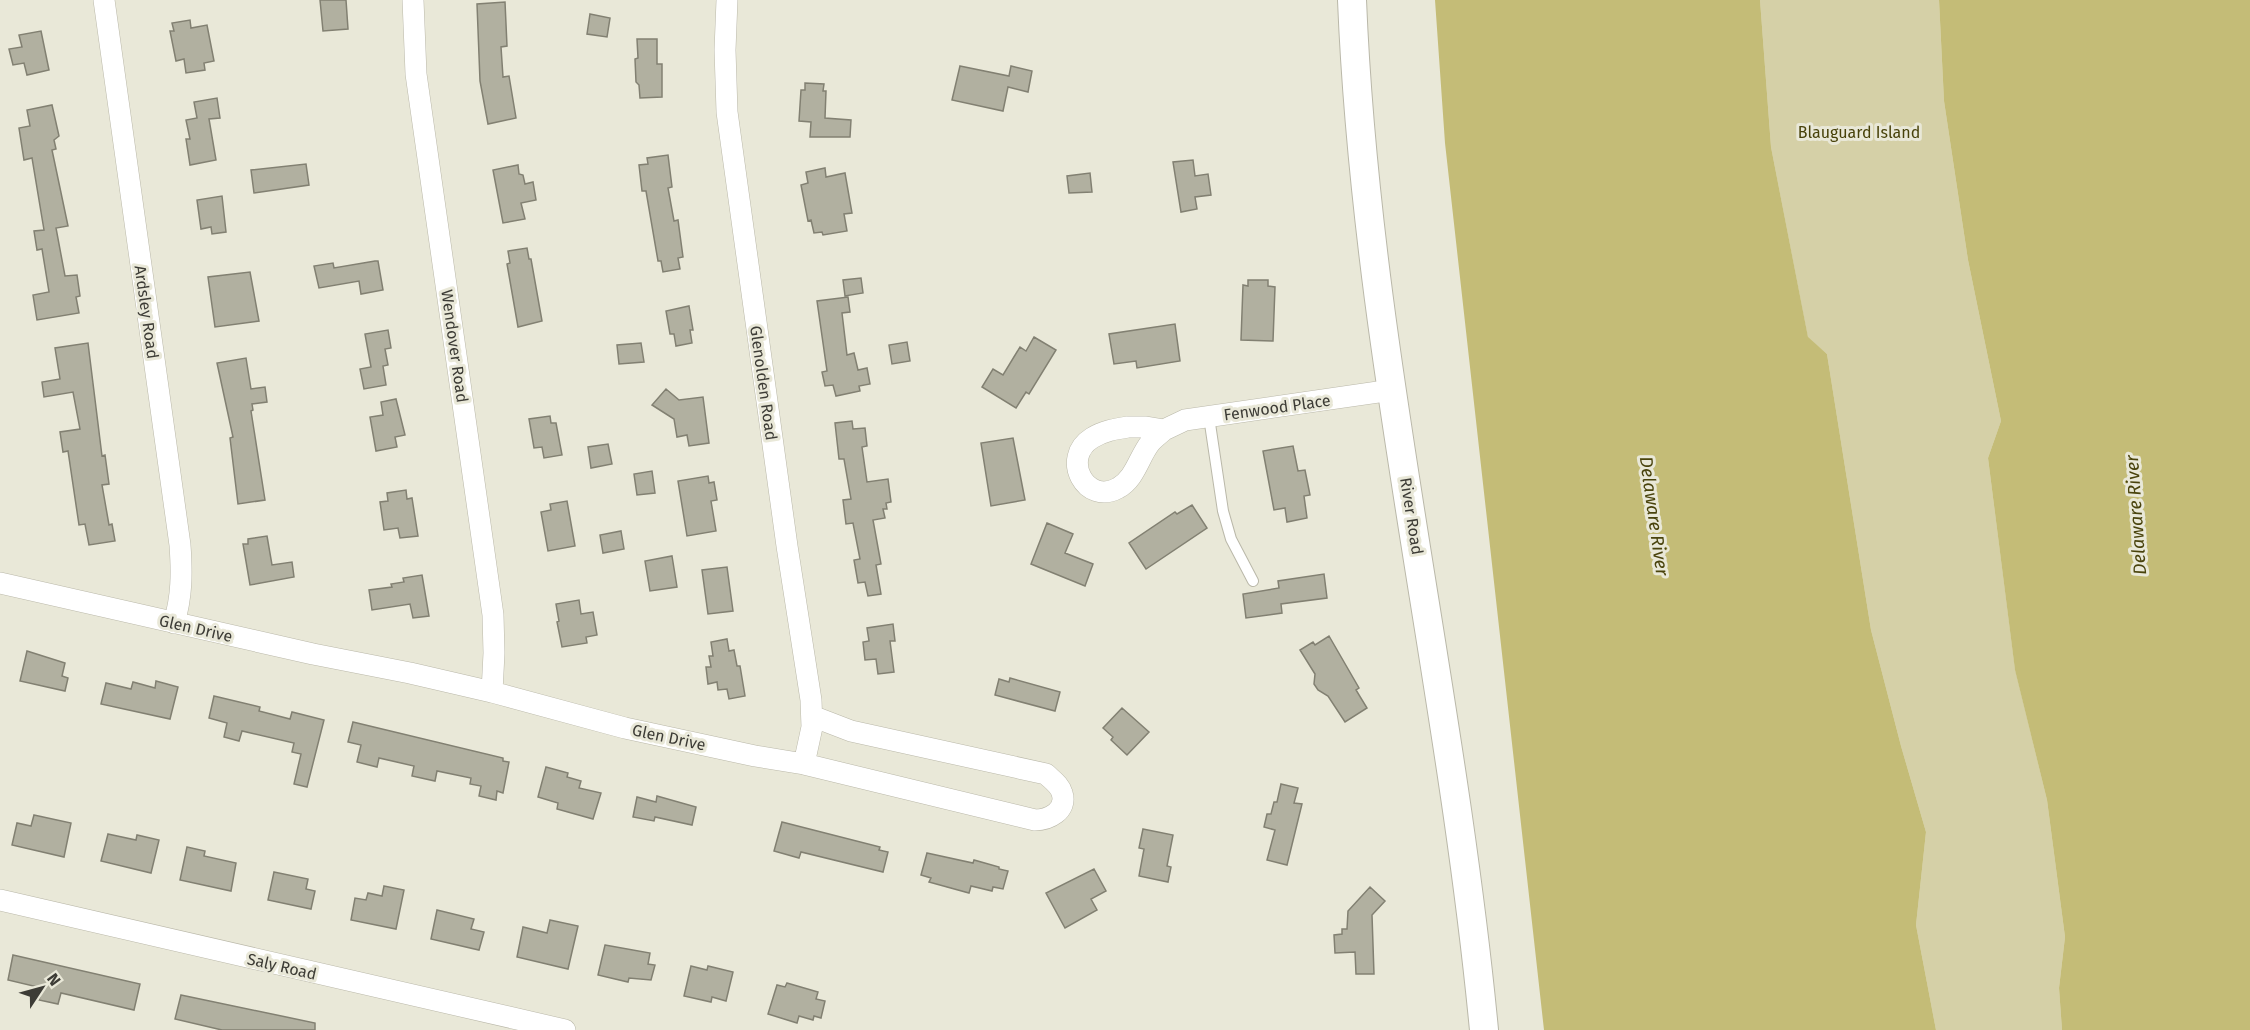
<svg xmlns="http://www.w3.org/2000/svg" width="2250" height="1030" font-family="'Fira Sans',sans-serif">
<style>
.green{fill:#d5d0a7}
.water{fill:#c4bc77}
.building{fill:#b1b0a0;stroke:#828072;stroke-width:1.5}
.lines{fill:none;stroke-linecap:round;stroke-linejoin:round}
.lane-casing{stroke:#bab8a9;stroke-width:12}
.street-casing{stroke:#bab8a9;stroke-width:22}
.secondary-casing{stroke:#bab8a9;stroke-width:30}
.lane{stroke:#fff;stroke-width:10}
.street{stroke:#fff;stroke-width:21}
.secondary{stroke:#fff;stroke-width:28}
.labels{text-anchor:middle;stroke-width:6;stroke-linejoin:round;paint-order:stroke}
.park-label{font-size:16px;fill:#48420a;stroke:#e9e8d8}
.street-label{font-size:16px;fill:#3d3c36;stroke:#e9e8d8}
.water-label{font-size:18px;font-style:italic;fill:#49430c;stroke:#e9e8d8}
</style>
<rect width="100%" height="100%" fill="#e9e8d8"/>
<path class="green" d="M1760,0H1939L1944,101L1968,260L2001,421L1988,458L2015,669L2047,800L2065,937L2059,988L2062,1030H1936L1916,925L1926,832L1901,746L1871,630L1827,354L1808,338L1771,147Z"/>
<path class="water" d="M1435,0H1760L1771,147L1808,337L1827,354L1871,630L1901,746L1926,832L1916,925L1936,1030H1544L1445,143Z
M1939,0H2250V1030H2062L2059,988L2065,937L2047,800L2015,670L1988,458L2001,421L1968,260L1944,101Z"/>
<path class="building" d="M320,0H346L348,29L323,31Z
M505,2L507,46L501,47L503,77L509,76L516,118L488,124L480,81L477,4Z
M590,14L610,18L607,37L587,34Z
M190,20L191,28L207,25L214,61L204,63L205,70L186,73L184,59L176,61L170,31H174L172,23Z
M41,31L49,70L27,75L24,63L13,65L9,49L22,47L19,35Z
M637,39H657V64H662V97L640,98L639,85L636,82L635,59L638,58Z
M960,66L1009,76L1011,66L1032,71L1028,92L1008,87L1003,111L952,100Z
M805,83L824,84L823,91H826L825,118L851,120L850,137H810L811,122L799,121L801,90H805Z
M217,98L220,118L209,119L216,160L190,165L186,139H190L186,120L197,118L194,102Z
M52,105L59,136L54,140L56,149L52,150L68,226L56,228L65,276L77,275L80,296L76,297L79,313L37,320L33,295L49,292L42,249L37,250L34,231L44,230L32,158L24,160L19,128L30,126L27,110Z
M668,155L672,187L668,188L674,221L678,220L683,257L678,258L680,269L663,272L661,261H658L646,191H642L639,165L648,164L647,158Z
M1193,160L1195,176L1208,174L1211,195L1195,197L1197,209L1181,212L1173,162Z
M306,164L309,185L254,193L251,170Z
M518,165L519,174L523,175L525,184L533,182L536,200L521,203L525,219L503,223L493,170Z
M825,168L826,177L845,173L852,213L844,214L847,231L823,235L822,232L814,233L811,220L808,221L801,185L808,183L806,172Z
M1090,173L1092,192L1069,193L1067,176Z
M222,196L226,232L212,234L211,227L201,229L197,200Z
M527,248L529,259H531L542,321L518,327L507,264L510,263L508,251Z
M375,261H378L383,290L361,294L359,281L319,288L314,266L333,263L334,268Z
M250,272L259,321L215,327L208,277Z
M861,278L863,293L845,296L843,280Z
M1248,280H1268V286L1275,287L1273,341L1241,340L1243,285L1248,286Z
M848,297L850,312L842,313L847,355L854,353L858,370L867,368L870,384L859,386L860,391L836,396L833,385L825,386L822,372L827,371L817,301Z
M689,306L693,330H690L692,343L676,346L674,334H670L666,311Z
M1175,324L1180,361L1137,368L1136,361L1114,364L1109,334Z
M388,330L391,348L385,349L388,365L383,366L386,385L364,389L360,369L371,367L365,334Z
M1034,337L1056,350L1029,394L1026,392L1016,408L982,387L993,369L1003,375L1020,347L1026,351Z
M907,342L910,361L892,364L889,345Z
M88,343L102,456L105,455L109,484L102,485L109,525L112,524L115,541L89,545L85,524L79,525L68,451L63,452L60,432L80,429L73,392L44,397L42,382L60,379L55,348Z
M641,343L644,362L619,364L617,345Z
M246,358L251,389L265,387L267,402L252,404L253,410L251,411L265,500L238,504L230,438L233,437L217,363Z
M666,389L679,400L703,397L709,443L689,446L687,435L677,437L674,419L652,405Z
M396,399L405,435L395,437L397,447L376,451L370,417L383,415L381,402Z
M550,416L551,423H556L562,455L544,458L542,447L534,448L529,419Z
M852,421L853,429L865,428L867,446L862,447L867,482L888,479L891,502L886,503L887,509H883L885,518L873,520L881,564L876,565L881,594L868,596L865,582L858,583L854,560L860,559L853,523L846,524L843,500L851,499L844,459H839L835,423Z
M1013,438L1025,500L991,506L981,443Z
M608,444L612,464L591,468L588,447Z
M1293,446L1298,471L1305,470L1310,495L1304,496L1307,518L1287,522L1285,508L1274,510L1263,451Z
M652,471L655,493L637,495L634,474Z
M708,476L709,483L714,482L717,500L711,501L716,531L687,536L678,481Z
M406,490L407,499L412,498L418,536L400,538L398,528L384,530L380,502L388,501L387,493Z
M567,501L575,546L548,551L541,512L551,510L550,504Z
M1192,505L1207,528L1146,569L1129,543L1175,512L1177,514Z
M1047,523L1073,534L1065,553L1093,564L1085,586L1031,564Z
M621,531L624,549L603,553L600,535Z
M267,536L272,565L292,562L294,577L250,585L243,544H248V539Z
M672,556L677,587L650,591L645,561Z
M727,567L733,611L708,614L702,570Z
M1324,574L1327,598L1281,604L1282,613L1246,618L1243,594L1279,588L1278,581Z
M422,575L429,616L413,618L410,604L372,610L369,590L392,587L391,584L404,582L403,578Z
M579,600L581,614L593,612L597,635L586,637L587,643L562,647L557,622L559,621L556,604Z
M893,624L895,641H890L894,672L878,674L876,659L865,660L863,642L869,641L867,628Z
M1329,636L1359,688L1356,690L1367,708L1345,722L1328,696L1318,690L1314,684L1315,674L1300,650L1313,642L1315,645Z
M727,639L729,651L734,650L737,666H740L745,696L729,699L727,689L718,690L717,682L708,684L706,667H711L709,656H713L711,642Z
M27,651L65,663L62,676L68,678L65,691L20,681Z
M1010,678L1060,692L1055,711L995,695L999,679L1009,682Z
M156,681L178,687L170,719L101,704L106,683L131,689L133,682L155,688Z
M214,696L260,707L259,711L290,719L292,712L324,720L307,787L294,784L301,754L292,752L294,743L242,731L239,741L224,737L227,723L209,718Z
M1122,708L1149,732L1127,755L1111,740L1113,737L1103,728Z
M353,722L503,758V761L509,762L503,793L497,791L496,800L479,796L481,786L470,784L471,778L437,771L435,781L412,776L414,766L379,758L377,767L357,762L361,745L348,742Z
M546,767L568,773L567,777L581,781L579,788L601,793L593,819L557,809L558,803L538,797Z
M1281,784L1298,788L1294,803L1302,804L1287,865L1267,860L1275,830L1264,827L1267,814H1271L1274,802H1277Z
M657,796L696,807L692,825L655,817L654,821L633,817L637,797L656,802Z
M34,815L71,823L64,857L12,845L17,823L31,826Z
M782,822L880,847L879,850L888,852L883,872L801,852L799,858L774,851Z
M1143,829L1173,835L1167,866L1171,867L1168,882L1139,876L1144,849L1139,848Z
M108,834L136,840L137,835L159,840L151,873L101,861Z
M187,847L205,851L204,856L236,863L231,891L180,880Z
M927,853L973,863L974,860L999,867V869L1008,871L1003,889L993,887L992,891L971,886L969,893L929,882L931,878L921,875Z
M1094,869L1106,891L1091,899L1097,910L1065,928L1046,893Z
M274,872L308,879L306,889L315,891L311,909L268,900Z
M384,886L404,890L396,929L351,920L355,898L366,900L368,893L382,896Z
M1370,887L1385,901L1372,915L1374,974H1356L1355,952L1335,953L1334,935L1342,934V929H1347L1348,911Z
M437,910L474,919L471,929L484,932L479,950L431,939Z
M550,920L578,926L568,969L517,957L523,927L547,933Z
M605,945L650,953L648,964L655,965L651,980L629,978L628,982L598,975Z
M13,955L140,984L134,1010L61,993L58,1004L39,1000L42,988L8,980Z
M691,966L707,970L708,966L733,972L726,1001L712,997L711,1002L684,996Z
M787,983L818,992L816,999L825,1001L821,1018L814,1016L813,1020L799,1016L797,1023L768,1014L777,985L785,987Z
M181,995L315,1023V1030H222L175,1019Z"/>
<g class="lines">
<g class="lane-casing">
<path id="lane" d="M1209,417L1223,511L1231,539L1253,581"/>
</g>
<g class="street-casing">
<path id="street" d="M104,0L180,545C182,573 182,596 174,623
M413,0L416,74L493,615L494,653L492,692
M727,0L725,50L727,112L787,546L811,700L812,727L804,764
M1128,427H1146L1164,430C1160,434 1154,438 1150,443C1139,457 1135,479 1118,488C1086,506 1060,458 1092,438C1103,431 1115,429 1128,427Z
M1164,430L1185,420L1392,390
M0,583L313,654L410,673L492,692L625,728L755,756L804,764L1035,820C1048,820 1068,811 1062,793C1060,785 1052,780 1046,774L851,731L812,716
M0,900L565,1030"/>
</g>
<g class="secondary-casing">
<path id="secondary" d="M1352,0C1366,347 1451,685 1484,1030"/>
</g>
<use href="#lane" class="lane"/>
<use href="#street" class="street"/>
<use href="#secondary" class="secondary"/>
</g>
<g class="labels">
<g class="park-label">
<text x="1859" y="138">Blauguard Island</text>
</g>
<g class="street-label">
<text transform="translate(147 312) rotate(82)" y="6">Ardsley Road</text>
<text transform="translate(455 346) rotate(82)" y="6">Wendover Road</text>
<text transform="translate(764 383) rotate(82)" y="6">Glenolden Road</text>
<text transform="translate(1277 407) rotate(-8)" y="6">Fenwood Place</text>
<text transform="translate(1412 516) rotate(81)" y="6">River Road</text>
<text transform="translate(196 628) rotate(13)" y="6">Glen Drive</text>
<text transform="translate(669 737) rotate(12)" y="6">Glen Drive</text>
<text transform="translate(282 966) rotate(13)" y="6">Saly Road</text>
</g>
<g class="water-label">
<text transform="translate(2136 515) rotate(-94)" y="6">Delaware River</text>
<text transform="translate(1654 516) rotate(82)" y="6">Delaware River</text>
</g>
</g>
<g transform="translate(42 988) rotate(54)" stroke="#e9e8d8" stroke-width="4.5" paint-order="stroke">
<path d="M0-4.5L10 22L0 15L-10 22Z" fill="#3d3c36"/>
<text y="-9" font-size="16" font-weight="bold" text-anchor="middle" fill="#3d3c36">N</text>
</g>
</svg>
